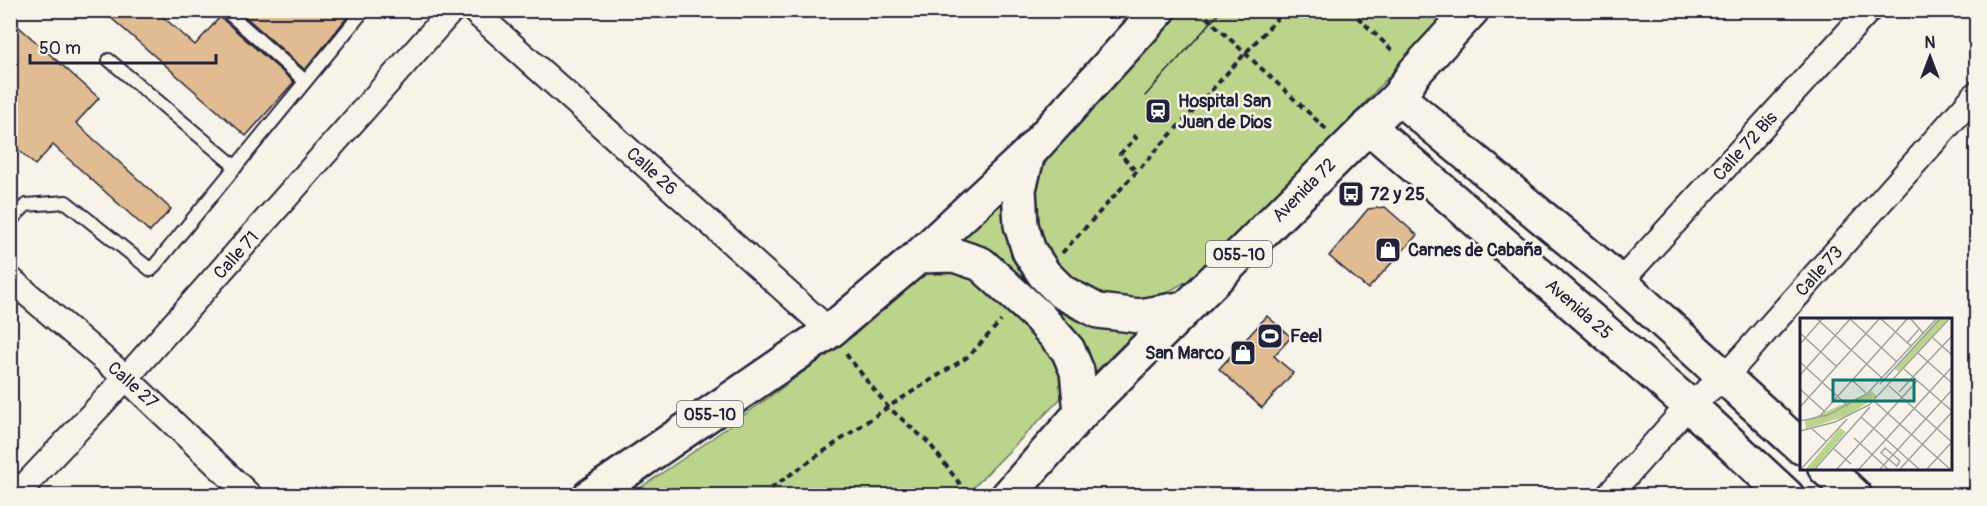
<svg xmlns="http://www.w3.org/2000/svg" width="1987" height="506" font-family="Pangolin,sans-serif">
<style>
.green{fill:#bbd48b;stroke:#6e7b63;stroke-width:1.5}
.building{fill:#e1bb92;stroke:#22223b;stroke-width:1.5}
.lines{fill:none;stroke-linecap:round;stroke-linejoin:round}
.service-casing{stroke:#22223b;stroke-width:16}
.minor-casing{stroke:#22223b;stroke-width:28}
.secondary-casing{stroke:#22223b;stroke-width:38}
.trunk-casing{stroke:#22223b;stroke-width:38}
.path{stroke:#22223b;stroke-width:4;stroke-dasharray:6 4.5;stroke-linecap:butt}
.service{stroke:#f7f3e8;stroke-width:12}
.minor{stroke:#f7f3e8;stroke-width:24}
.secondary{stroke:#f7f3e8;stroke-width:33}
.trunk{stroke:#f7f3e8;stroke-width:33}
.tram{stroke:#22223b;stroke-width:1.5}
.labels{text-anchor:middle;stroke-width:5;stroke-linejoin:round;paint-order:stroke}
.shield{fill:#f7f3e8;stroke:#62616f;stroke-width:1.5}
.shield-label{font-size:16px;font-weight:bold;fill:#22223b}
.poi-label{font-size:18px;font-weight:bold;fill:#22223b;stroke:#f7f3e8;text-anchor:start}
.street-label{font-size:18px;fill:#22223b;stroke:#f7f3e8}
.inset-road{fill:none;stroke:#a29fa3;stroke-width:1.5}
.view{fill:#0f766e;fill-opacity:0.15;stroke:#0f766e;stroke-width:3}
.inset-edge{fill:none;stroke:#22223b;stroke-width:3}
</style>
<rect width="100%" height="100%" fill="#f7f3e8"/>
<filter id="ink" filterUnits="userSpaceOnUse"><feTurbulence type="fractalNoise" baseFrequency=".0167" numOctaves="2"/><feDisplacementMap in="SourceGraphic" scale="12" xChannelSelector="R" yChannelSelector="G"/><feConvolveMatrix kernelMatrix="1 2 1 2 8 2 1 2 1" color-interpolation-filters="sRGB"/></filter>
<g filter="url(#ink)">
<path class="green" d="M1181,11H1448L1322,150L1191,279L1157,298L1116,301L1089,293L1049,259L1036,233L1034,199L1039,175L1056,144Z
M1001,198L1004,228L1014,262L1035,289L1074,320L1104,330L1136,332L1095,372L1088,349L1069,330L958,242Z
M929,266L964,267L1068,363L1067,392L966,495L628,496L696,450L856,334Z"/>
<path class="building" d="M102,10H155L195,45L220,17L294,82L246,136Z
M238,10H353L305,70Z
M10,19L99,98L76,123L171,209L150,232L53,145L35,165L10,142V116L20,106L10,98Z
M1385,207L1417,235L1368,289L1329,256L1368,209Z
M1267,316L1291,337L1274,356L1293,373L1262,408L1219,369Z"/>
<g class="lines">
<g class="service-casing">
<path id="service" d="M225,10L305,81
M109,60L236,167
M10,221L26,205L66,202L151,270L364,10"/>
</g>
<g class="minor-casing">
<path id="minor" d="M473,10L830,331
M10,279L126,378L250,496
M1620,282L1869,10
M15,496L126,378L452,10
M1608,496L1689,405L1724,378L1976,94"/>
</g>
<g class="secondary-casing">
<path id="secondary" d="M1398,97L1620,282L1801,447
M1368,126L1689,405L1787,496
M1825,468L1855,496"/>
</g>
<g class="trunk-casing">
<path id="trunk" d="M1028,154L1019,189L1021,225L1029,251L1044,274L1062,292L1098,311L1140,316L1185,308
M919,256L954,255L981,264L1039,317L1068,350L1077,371L1081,413
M590,496L830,331L919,256L1028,154L1159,10
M1008,496L1081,413L1398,97L1415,72L1472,10"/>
</g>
<path class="path" d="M1199,10L1326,129
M1350,10L1395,53
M1133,135L1136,138L1120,154L1137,172
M1062,253L1285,10
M846,354L888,407L929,443L969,496
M771,488L888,407L969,356L1001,321"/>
<use href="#service" class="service"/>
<use href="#minor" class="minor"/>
<use href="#secondary" class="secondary"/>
<use href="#trunk" class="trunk"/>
<path class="tram" d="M1145,96L1222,10"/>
</g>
</g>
<defs>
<g id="station-square" transform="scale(1.35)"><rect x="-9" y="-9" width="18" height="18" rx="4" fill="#22223b" stroke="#f7f3e8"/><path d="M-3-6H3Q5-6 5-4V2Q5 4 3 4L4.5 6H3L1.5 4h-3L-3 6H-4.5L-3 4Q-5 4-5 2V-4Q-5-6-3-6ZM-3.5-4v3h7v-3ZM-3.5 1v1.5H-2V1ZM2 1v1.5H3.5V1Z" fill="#fff"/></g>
<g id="bus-square" transform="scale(1.35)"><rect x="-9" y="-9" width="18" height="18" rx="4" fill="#22223b" stroke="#f7f3e8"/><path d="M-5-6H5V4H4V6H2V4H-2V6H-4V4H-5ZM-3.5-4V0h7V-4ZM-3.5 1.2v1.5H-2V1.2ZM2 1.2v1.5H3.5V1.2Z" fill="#fff"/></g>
<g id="shop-square" transform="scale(1.35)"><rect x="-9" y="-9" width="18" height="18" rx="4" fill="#22223b" stroke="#f7f3e8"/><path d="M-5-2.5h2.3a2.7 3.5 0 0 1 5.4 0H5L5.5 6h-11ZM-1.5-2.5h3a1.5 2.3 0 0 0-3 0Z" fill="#fff"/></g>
<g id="stadium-square" transform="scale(1.35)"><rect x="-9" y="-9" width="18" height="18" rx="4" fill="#22223b" stroke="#f7f3e8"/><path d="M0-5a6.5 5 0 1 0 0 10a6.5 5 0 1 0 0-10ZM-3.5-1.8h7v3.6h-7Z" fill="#fff"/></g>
</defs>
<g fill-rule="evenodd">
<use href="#station-square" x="1158" y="111"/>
<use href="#bus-square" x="1351" y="194"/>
<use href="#shop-square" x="1388" y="250"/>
<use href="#stadium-square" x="1270" y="336"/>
<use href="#shop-square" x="1243" y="353"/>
</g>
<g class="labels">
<g class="shield">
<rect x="1206" y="241" width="66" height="26" rx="4.5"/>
<rect x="677" y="401" width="66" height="26" rx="4.5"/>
</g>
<g class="shield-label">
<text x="1239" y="260">055-10</text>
<text x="710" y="420">055-10</text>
</g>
<g class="poi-label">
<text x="1178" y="107">Hospital San<tspan x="1178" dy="21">Juan de Dios</tspan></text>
<text x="1370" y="200">72 y 25</text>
<text x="1408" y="256">Carnes de Cabaña</text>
<text x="1290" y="342">Feel</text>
<text x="1224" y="359" text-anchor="end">San Marco</text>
</g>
<g class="street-label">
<text transform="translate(1745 146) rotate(-48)" y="6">Calle 72 Bis</text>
<text transform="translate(652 171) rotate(42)" y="6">Calle 26</text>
<text transform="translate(1304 190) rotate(-45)" y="6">Avenida 72</text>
<text transform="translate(236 255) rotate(-48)" y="6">Calle 71</text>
<text transform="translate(1819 271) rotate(-48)" y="6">Calle 73</text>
<text transform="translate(1579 309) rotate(41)" y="6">Avenida 25</text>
<text transform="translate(133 385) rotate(42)" y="6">Calle 27</text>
</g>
</g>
<g transform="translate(1800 318)">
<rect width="152" height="152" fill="#f7f3e8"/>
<path d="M138,0H149L99,54L94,50ZM72,73L77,78L49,97L6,111L5,103ZM40,110L46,114L14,151H6Z" fill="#bbd48b"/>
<path class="inset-road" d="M16,0L82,60M49,0L97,44M80,0L111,28M110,0L123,15M0,15L36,48M133,20L152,37M107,25L120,10M0,26L23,0M118,35L152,65M0,44L48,88M104,51L152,93M0,57L51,0M113,59L152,18M52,62L66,75M80,66L141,0M89,68L152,124M0,71L24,93M99,74L113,59M74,83L150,151M0,89L80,0M20,98L108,0M61,99L119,151M0,103L28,97L67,76L137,0M12,111L26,123M0,113L35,104L69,87L150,0M54,120L88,151M85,130L100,143L97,148L81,135ZM34,131L51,146M1,151L47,101M15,151L70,89M37,151L117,63M59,151L152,49M80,151L152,72M100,151L152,94M127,151L152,124"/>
<path class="view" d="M33,62H114V83H33Z"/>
<rect width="152" height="152" class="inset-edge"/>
</g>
<rect width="1987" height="506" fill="none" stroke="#f7f3e8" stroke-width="36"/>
<rect x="18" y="18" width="1951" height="470" fill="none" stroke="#22223b" stroke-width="2" filter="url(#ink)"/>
<g transform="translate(1930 57)" stroke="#f7f3e8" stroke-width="4.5" paint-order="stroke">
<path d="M0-4.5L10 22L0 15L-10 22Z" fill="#22223b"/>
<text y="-9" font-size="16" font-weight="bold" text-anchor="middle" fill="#22223b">N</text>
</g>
<path d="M30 54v9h186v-9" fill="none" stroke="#22223b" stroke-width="3"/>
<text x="39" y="54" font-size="18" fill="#22223b" stroke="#f7f3e8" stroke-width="4.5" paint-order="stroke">50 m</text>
</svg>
